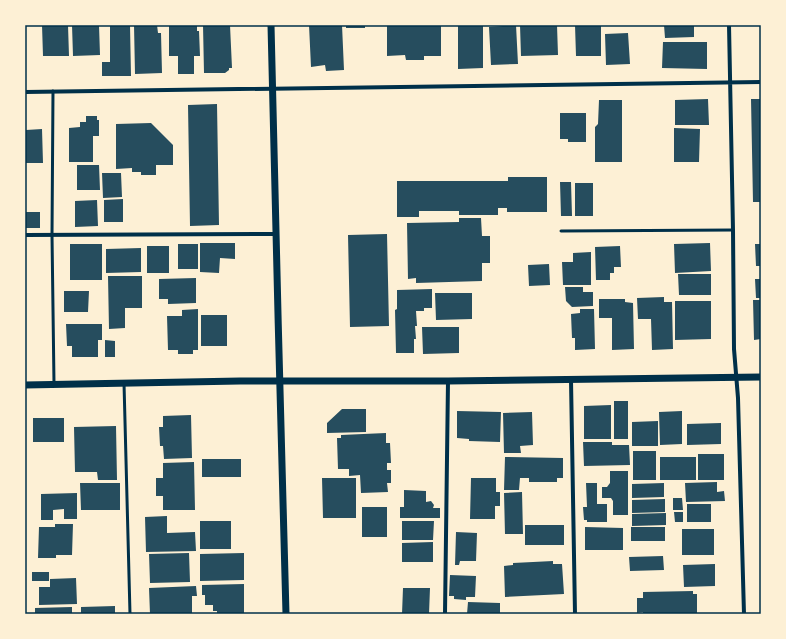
<svg xmlns="http://www.w3.org/2000/svg" width="786" height="639" font-family="'Roboto Condensed',sans-serif">
<style>
.building{fill:#264d5e}
.lines{fill:none;stroke-linecap:round;stroke-linejoin:round}
.service{stroke:#003049;stroke-width:3}
.minor{stroke:#003049;stroke-width:4}
.tertiary{stroke:#003049;stroke-width:7}
.neatline{fill:none;stroke:#003049;stroke-width:1.5}
</style>
<rect width="100%" height="100%" fill="#fdf0d5"/>
<path class="building" d="M42,25H68L69,56H43Z
M72,25H99L100,55L73,56Z
M110,25H130L131,76H102V62H110Z
M134,25H157L158,33H161L162,73L135,74Z
M169,25H197V31H199L200,56H194V74H178V56H169Z
M203,25H230L232,68H229V70L225,73H204Z
M309,25H342L344,70L326,71L325,65L311,67Z
M346,25H365V28H346Z
M387,25H441V56H424V60H406L405,55L387,56Z
M458,25H483V68L458,69Z
M516,25L518,64L491,65L489,27Z
M520,25H557L558,55L521,56Z
M575,25H601V56H576Z
M664,25H694V37L665,38Z
M628,33L630,64L606,65L605,34Z
M663,42H707V69L662,68Z
M708,99L709,125H675V100Z
M751,99H761V202H753Z
M599,100H622V162H595V127L598,124Z
M217,104L219,225L190,226L188,105Z
M560,113H586V142H568V139H560Z
M86,116H97V120H99V136H93V162H69V128L80,127V122H86Z
M151,123L173,145V165H156V175H141V172H132V168L116,169V124Z
M674,128L700,129L699,162H674Z
M42,129L43,163H25L26,130Z
M77,165H99L100,190H77Z
M102,173H121L122,197L103,198Z
M508,177H547V212H507V208H498V215H459V211H419V217H397V181H508Z
M560,182H571L572,216H561Z
M575,183H593V216H575Z
M123,199V222H104V200Z
M97,200L98,226L75,227V201Z
M25,212H40V228H25Z
M459,218H481L482,236H490V263H482V281L416,283V278L408,279L407,223L459,222Z
M387,234L389,326L350,327L348,235Z
M200,243H235V259L220,258L219,273L200,272Z
M710,243L711,271L675,273L674,244Z
M70,244H102V280H70Z
M178,244H198V269H178Z
M755,244H761V266H756Z
M147,246H169V273H147Z
M620,246L621,267H614V273H610V280H596L595,247Z
M141,248V272L106,273V249Z
M591,252V285H563L562,262H573V253Z
M549,264L550,285L529,286L528,265Z
M678,274H711V295H679Z
M108,276H142V308H125V328L109,329Z
M196,278V303L168,304V299H159V279Z
M755,279H761V298H756Z
M565,287H583V292H593V306L572,307L566,301Z
M432,289V308H424V311H416L417,326H415L416,339H414V353H396L395,310L397,309V290Z
M64,291H89L88,312H64Z
M435,293H472V319L436,320Z
M664,297V302H672L673,349L652,350L651,319H638L637,298Z
M599,299H625V302L633,303L634,349L612,350V318H599Z
M753,300H761V339L754,340Z
M675,301H711V339L675,340Z
M198,309V350H193V354H178V350H168L167,316H182V310Z
M580,309H594L595,349L575,350V338H572L571,314L580,313Z
M201,315H227V346H201Z
M66,324H102V340H98V357H72V346H67Z
M422,327H459V353L423,354Z
M105,340L115,341V357H105Z
M614,401H628V439H614Z
M611,405V439H584V406Z
M342,409H366V432L327,433V423Z
M457,411L501,412L500,442L469,441V439L457,438Z
M682,411V444L660,445L659,412Z
M532,412L533,445L520,446L521,453H504L503,413Z
M191,415L192,458L164,459L163,446H160L159,427H163V416Z
M33,418H64V442H33Z
M658,421V446H632V422Z
M721,423V444L687,445V424Z
M116,426L117,480H98L97,472H75L74,427Z
M386,433V443H390L391,463H387V470H391V483H387L388,492L361,493L360,475L349,476V469H338L337,438H341V435Z
M583,442H612V445H629L630,465L584,466Z
M633,451H656V480H633Z
M698,454H724V480H698Z
M505,457L563,458V478H557V482H529V478H520L519,490H504Z
M660,457H696V480H660Z
M202,459H241V477H202Z
M194,462L195,510H163V496H156V478H163V463Z
M610,471H628V515H613V501L611,498H602V487H607L610,483Z
M322,478H356V518H323Z
M471,478H496V492H500V506H495V519H470Z
M717,482V492L724,491L725,501L686,502L685,483Z
M80,483H120V510H81Z
M586,483H597V504H607V522H587V520H584L583,507H587Z
M664,483V497L632,498V484Z
M404,490L426,491V502L431,501L434,505L433,508H440V518H400V507H404Z
M522,492L523,534H505L504,493Z
M77,493V519H64V509L53,510V520H41V494Z
M673,498H682L683,510H673Z
M665,499V512L632,513V500Z
M687,504H711V522H687Z
M362,507H387V537H362Z
M674,512H683V522H675Z
M666,513V525L632,526V514Z
M167,516V533L195,532L196,551L146,552L145,517Z
M200,521H231V549H200Z
M402,521H434L433,540H402Z
M55,524H73L72,555H56V558H38L39,527H55Z
M525,525H564V545H525Z
M585,527L623,528V550H585Z
M631,527H665V541H631Z
M682,529H714V555H682Z
M456,532L477,533L476,561H460L459,565H455Z
M433,542V562H402V543Z
M189,553L190,582L150,583L149,554Z
M244,553V580L200,581V554Z
M663,556L664,570L630,571L629,557Z
M553,561V564H562L564,594L505,597L504,566L513,565V563Z
M715,564V586L684,587L683,565Z
M32,572H49V581H32Z
M450,575L476,576L475,597H466V600L454,599V596H449Z
M76,578L77,604L39,605V587H50V579Z
M244,584V614H217V611H213V605H205V595H202V585Z
M196,586L197,596H192V614H150L149,588Z
M403,588H430L429,614H402Z
M693,591V594H697V614H643V612L637,613V598H643V592Z
M468,602L500,603V614H467Z
M115,606V614H81V607Z
M72,607V614H35V608Z"/>
<g class="lines">
<path class="service" d="M53,91L52,235L54,383
M561,231L733,230
M124,383L130,614"/>
<path class="minor" d="M729,25L733,230L734,349L738,398L744,614
M25,92L761,82
M25,235L276,234
M571,380L575,614
M445,614L448,381"/>
<path class="tertiary" d="M271,25C275,221 281,418 286,614
M25,385L240,381H448L761,377"/>
</g>
<rect width="786" height="639" fill="none" stroke="#fdf0d5" stroke-width="52"/>
<rect x="26" y="26" width="734" height="587" class="neatline"/>
</svg>
